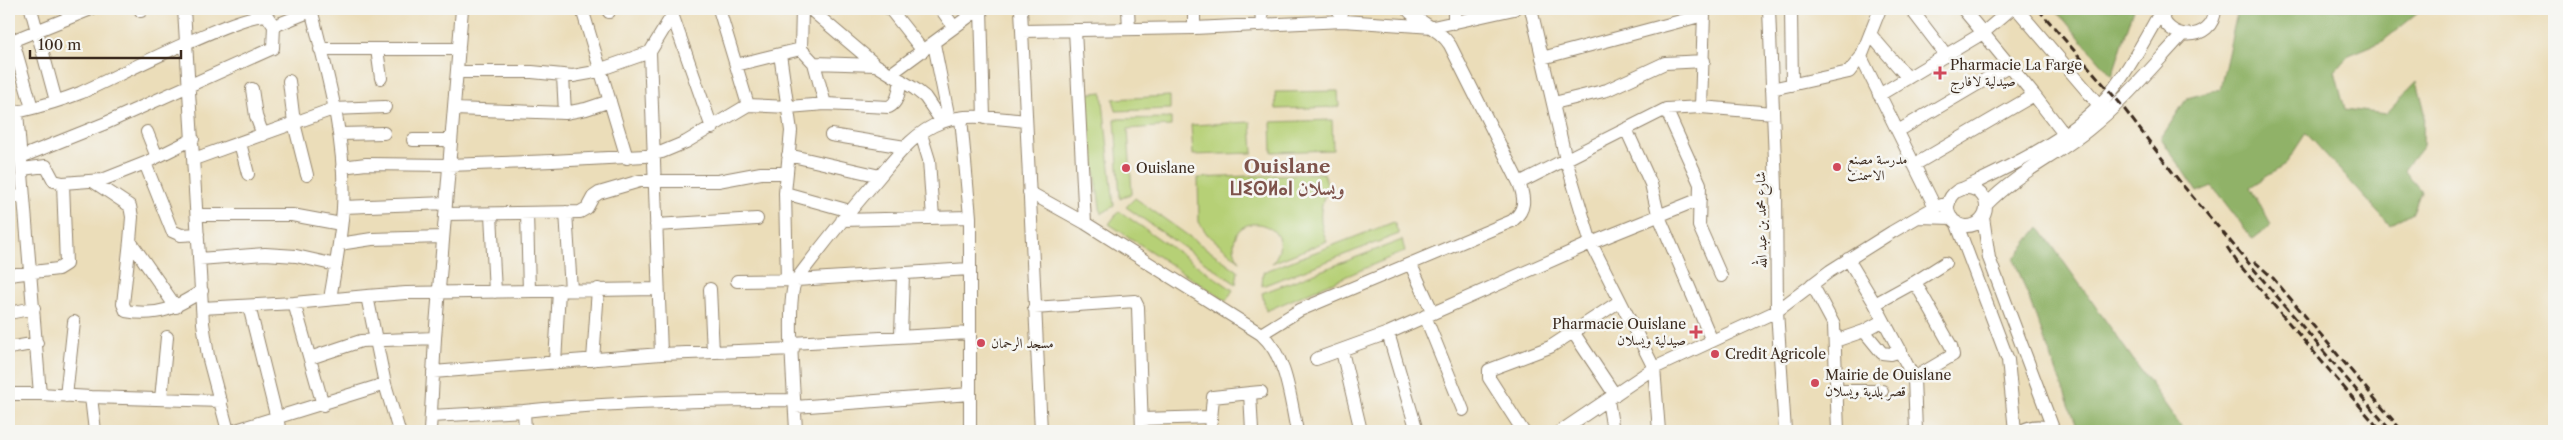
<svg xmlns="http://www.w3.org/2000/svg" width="2563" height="440" font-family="'Libre Caslon Text',Amiri,'Noto Sans Tifinagh',serif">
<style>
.green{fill:#b6d076;stroke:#787d4a}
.forest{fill:#90b267;stroke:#666e42}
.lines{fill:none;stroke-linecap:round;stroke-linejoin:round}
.minor-casing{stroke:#93846c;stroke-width:14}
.minor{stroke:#fff;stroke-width:12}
.rail{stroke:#3b2a1e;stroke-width:3;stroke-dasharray:8 4;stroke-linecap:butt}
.poi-dot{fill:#d1495b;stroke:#f6f6f2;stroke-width:2}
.labels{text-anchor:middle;stroke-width:5;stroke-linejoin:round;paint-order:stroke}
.poi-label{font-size:14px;fill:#3b2a1e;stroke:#f6f6f2;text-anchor:start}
.street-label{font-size:14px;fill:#3b2a1e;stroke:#f6f6f2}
.district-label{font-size:19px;font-weight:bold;fill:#7e534b;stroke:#f6f6f2}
</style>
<rect width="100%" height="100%" fill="#f6f6f2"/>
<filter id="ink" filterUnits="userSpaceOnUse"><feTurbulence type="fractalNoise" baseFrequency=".02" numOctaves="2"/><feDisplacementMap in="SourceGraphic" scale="10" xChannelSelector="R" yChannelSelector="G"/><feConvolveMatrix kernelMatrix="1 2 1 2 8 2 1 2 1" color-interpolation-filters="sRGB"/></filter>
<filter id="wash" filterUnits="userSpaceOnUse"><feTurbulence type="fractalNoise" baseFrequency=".0096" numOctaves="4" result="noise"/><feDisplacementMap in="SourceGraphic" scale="20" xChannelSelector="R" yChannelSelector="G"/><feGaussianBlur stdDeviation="1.12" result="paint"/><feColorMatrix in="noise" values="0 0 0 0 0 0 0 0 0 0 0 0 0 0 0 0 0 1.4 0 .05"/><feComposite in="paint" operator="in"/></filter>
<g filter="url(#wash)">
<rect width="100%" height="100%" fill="#ebddb9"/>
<path class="green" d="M1338,91L1339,107L1276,109L1275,92Z
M1102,92L1114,206L1101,214L1084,94Z
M1170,96V109L1116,111L1113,99Z
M1171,118V126L1128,129L1132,193L1120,199L1115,119Z
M1332,120L1333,150L1272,152L1271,122Z
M1251,122L1253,153L1193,155L1191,125Z
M1324,173L1328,188C1319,206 1318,223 1327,241L1272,263C1301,227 1237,206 1234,244C1234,251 1236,257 1241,262L1207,234L1199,222L1198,178Z
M1135,198L1238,271L1236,284L1126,207Z
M1119,211L1233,290L1226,301L1109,224Z
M1394,222L1399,234L1262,286L1263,272Z
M1402,240L1405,251L1266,311L1262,293Z"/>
<path class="forest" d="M2055,9H2134L2112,76Z
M2238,9H2423L2383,41L2349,55L2335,71L2345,109L2386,114L2417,81L2424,108L2423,146L2404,170L2421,191L2413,212L2390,225L2306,133L2285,165L2250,187L2271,225L2253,239L2212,186L2197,192L2161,138L2187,98L2220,89Z
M2039,227L2184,431H2079L2014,259Z"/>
</g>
<g filter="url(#ink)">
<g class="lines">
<g class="minor-casing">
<path id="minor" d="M31,9L56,101
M140,9L141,11
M184,9L203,323L208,356L228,431
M311,9C327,73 347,141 343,208C341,239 335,269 330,299
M582,9L627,158
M607,9L609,12
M719,9L748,105
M810,9L876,65L915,89L925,97L942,122
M890,9L923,51
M941,9L954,27
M981,9L984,118
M1021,9L1041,431
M1128,9L1129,29
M1194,9V28
M1261,9L1262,24
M1338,9L1343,21
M1454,9V23
M1531,9L1566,160L1591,243L1654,368L1659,431
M1769,9L1776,187L1777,311L1785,431
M1791,9L1792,85
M1911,9L1947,56
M2011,9L1983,33L2034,95
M2017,9L2099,105
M2161,9C2163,43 2214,43 2215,9
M672,14L712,128
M1075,30L1085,223
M1022,31L1194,28L1343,21L1433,27L1514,9
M1870,34L1908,78
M13,41L32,108
M9,42L91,9
M934,44L949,119
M320,49H459
M377,49L381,78
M801,49L802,9
M1861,57L1935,207
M1542,58L1696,17L1706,9
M736,65L780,54
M457,72H532L573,76L590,73L650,52
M892,73L979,9
M563,76L565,113L586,109L610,101
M289,81L294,123L307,175
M252,89L256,116L263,135
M1772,89L1849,72L1861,57L1880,9
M1879,95L1983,33L1963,9
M1554,103L1607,90L1665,63L1704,61
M825,104L889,107C899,102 899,89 901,80
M1701,107L1704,13
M454,109L565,113
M1666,109L1700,184L1699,226L1721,276
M961,118L970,217V431
M1626,129L1651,184L1658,214L1712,341
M1898,131L2010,65
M147,132L157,157
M339,134L384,133
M921,134L929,160L933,218
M831,135L905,147
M193,139L145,163L172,231L181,235L198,234
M413,140H451
M240,143L248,174
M788,155L880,176
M21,157L106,123L273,48L274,26
M194,159L333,109L385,107
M1914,165L2034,95L2064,134
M342,167L366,164L449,165L552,161L645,156L662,152L686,142L748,105L789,107L825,104L814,63
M94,182L130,206L132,217L130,241
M63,183L102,180L145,163
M1519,183L1666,109L1701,107L1773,113
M1948 207a19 19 0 1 1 38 0a19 19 0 1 1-38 0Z
M1958,191C2010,166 2073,139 2111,92C2130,68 2145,39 2161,11
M1029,192L1085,223L1261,334C1287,357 1290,398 1297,431
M785,193L850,211
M9,197L24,196
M1986,205C2018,172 2053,158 2088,130C2123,102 2152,67 2182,35
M343,207L446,203
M566,212L571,290
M527,213L529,291
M445,214L580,212L587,208L593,197L599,193L640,181H718L761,173H787
M491,214L495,292
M197,215H292L341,224
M1919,217L1952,218
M1983,217L1989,258L2054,431
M842,220L970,217
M1956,222L2008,360L2015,431
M656,225L757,219
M339,244L372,239L443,237
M199,259L265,254L296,256L336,265
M1848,259L1875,304L1915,282
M1411,265L1433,313
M9,275L58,269L66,264L63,183L54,181L46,166L22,169
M787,280L785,193L791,131L780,54L801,49L814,63L876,65
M737,281L796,280L969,269
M1812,284L1834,325L1838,431
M710,289L713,352
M367,296L406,293L657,289
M294,303L323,405
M1875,304L1914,378L1916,431
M249,306L280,431
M176,307L130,241L123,304L126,311C159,317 175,308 202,291
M202,308L294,303L367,296L385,384L399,431
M1034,308L1135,301L1138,307L1142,431
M9,313L34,308
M1425,316L1463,410
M1864,331L1882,353L1891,354L1901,351
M1388,333L1591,243L1700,199
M1261,334L1300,310L1512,221C1526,210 1525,199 1519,183L1450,45C1439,28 1420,24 1407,9
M901,336L903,274
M1835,341L1864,331L1882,321
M792,343L969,333
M9,348L37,343
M1342,351L1361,431
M661,354L650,52L676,9
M310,358L361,341L435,338
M1316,359L1388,333L1417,431
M593,360L598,289
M555,363L559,290
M433,372L661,354L793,349
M1914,378L1953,355L1951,346L1915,282L1945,263
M1837,391H1882
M9,394H40
M1615,395L1573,332L1620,301
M66,396L74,322
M91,397L40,394L17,112C38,107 60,101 80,93C110,80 245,10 267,16L274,26L311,11
M161,399L167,337
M1608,400L1613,431
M795,407L970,394
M431,416L524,411
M1142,419L1211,417
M95,431L91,397L221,401
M233,431L385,384
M430,431L435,338L462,9
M525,431L524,411C614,402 704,400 794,400
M796,431C795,403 785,300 796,280C821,247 847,214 875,182C894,160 913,132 942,122C967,112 1000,119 1026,121
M1210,431L1213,397L1250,393
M1252,431L1250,393L1261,392
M1523,431L1489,378V370L1550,347L1573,332
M1561,431L1654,368L1777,311L1830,271L1892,232L1935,207L1949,203
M2021,431C2031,426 2042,424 2051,431"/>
</g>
<use href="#minor" class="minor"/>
<path class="rail" d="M2038,9L2119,102L2180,182L2391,431
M2227,247L2237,262L2381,431
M2254,261L2273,278L2402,431"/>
</g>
</g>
<g class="poi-dot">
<path d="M1937.5 65.5h5v5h5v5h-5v5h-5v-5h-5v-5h5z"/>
<circle cx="1837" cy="167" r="5"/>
<circle cx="1126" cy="168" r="5"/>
<path d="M1693.5 324.5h5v5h5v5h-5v5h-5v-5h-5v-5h5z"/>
<circle cx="981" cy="343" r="5"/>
<circle cx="1715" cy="354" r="5"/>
<circle cx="1815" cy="383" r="5"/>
</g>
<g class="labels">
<g class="poi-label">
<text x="1950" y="70">Pharmacie La Farge<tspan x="1950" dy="16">صيدلية لافارج</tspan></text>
<text x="1847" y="164">مدرسة مصنع<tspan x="1847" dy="16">الاسمنت</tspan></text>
<text x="1136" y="173">Ouislane</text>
<text x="1686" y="329" text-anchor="end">Pharmacie Ouislane<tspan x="1686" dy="16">صيدلية ويسلان</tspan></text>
<text x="991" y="348">مسجد الرحمان</text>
<text x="1725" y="359">Credit Agricole</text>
<text x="1825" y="380">Mairie de Ouislane<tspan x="1825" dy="16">قصر بلدية ويسلان</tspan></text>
</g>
<g class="street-label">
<text transform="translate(1761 220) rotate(-91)" y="5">شارع محمد بن عبد الله</text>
</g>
<g class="district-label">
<text x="1287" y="173">Ouislane<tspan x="1287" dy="22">ⵡⵉⵙⵍⴰⵏ ويسلان</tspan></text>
</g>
</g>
<rect width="2563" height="440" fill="none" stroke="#f6f6f2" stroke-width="30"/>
<path d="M30 50v8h151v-8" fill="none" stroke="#3b2a1e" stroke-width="2.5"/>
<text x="38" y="50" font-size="15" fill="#3b2a1e" stroke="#f6f6f2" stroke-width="4" paint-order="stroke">100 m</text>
</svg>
